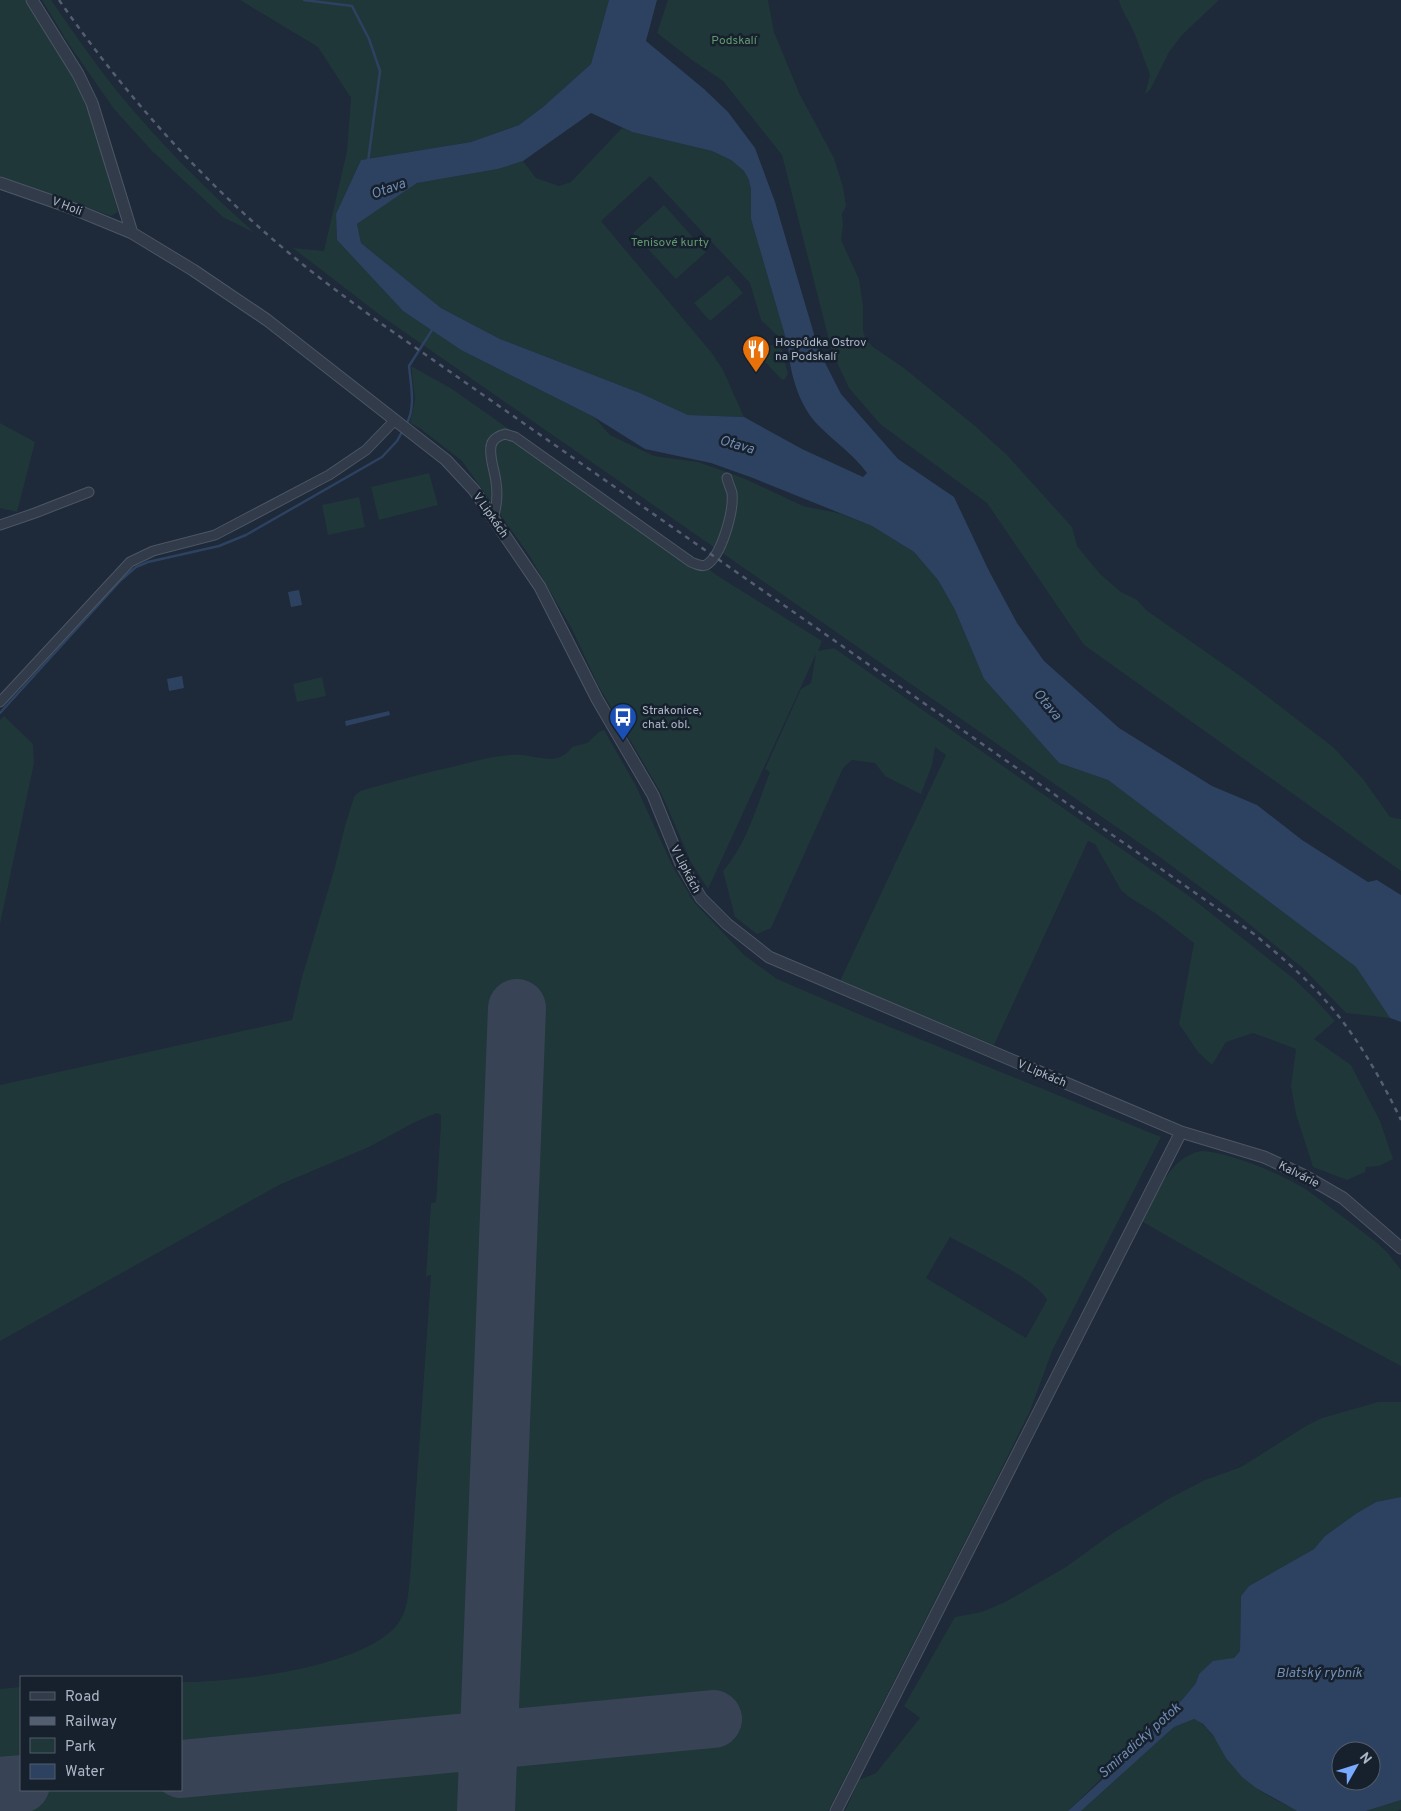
<svg xmlns="http://www.w3.org/2000/svg" width="1401" height="1811" font-family="Overpass,sans-serif">
<style>
.green{fill:#20373a;fill-rule:evenodd}
.water{fill:#2d4260;fill-rule:evenodd}
.lines{fill:none;stroke-linecap:round;stroke-linejoin:round}
.stream{stroke:#2d4260;stroke-width:2.5}
.runway{stroke:#384455;stroke-width:58}
.minor-casing{stroke:#4c5664;stroke-width:11}
.tertiary-casing{stroke:#4c5664;stroke-width:13}
.minor{stroke:#313b49;stroke-width:9}
.tertiary{stroke:#313b49;stroke-width:11}
.rail{stroke:#535f71;stroke-width:2.5;stroke-dasharray:5 5;stroke-linecap:butt}
.labels{text-anchor:middle;stroke-width:5;stroke-linejoin:round;paint-order:stroke}
.park-label{font-size:12px;fill:#61996e;stroke:#17202d}
.street-label{font-size:12px;fill:#abb6c6;stroke:#17202d}
.poi-label{font-size:12px;fill:#abb6c6;stroke:#17202d;text-anchor:start}
.water-label{font-size:14px;font-style:italic;fill:#708cb2;stroke:#17202d}
</style>
<rect width="100%" height="100%" fill="#1e2939"/>
<path class="green" d="M0,0H25L86,97L118,212L111,216L0,176Z
M42,0H51C72,30 93,61 116,90C158,141 205,189 255,233L223,217L152,151L114,109L68,43Z
M240,0H609L591,64L543,107L519,125L471,142L361,160L336,214L337,240L403,311L461,350L594,417L610,435L654,456L698,462L743,478L803,506L838,513L872,526L914,552L938,580L955,610L984,679L1059,763L1108,780L1356,967L1390,1018L1346,1013L1304,969L1238,915L1161,858L380,315L293,248L324,251L347,151L351,98L318,47Z
M668,0H768L774,32L800,95L834,158L843,187L846,206L842,214L843,225L841,240L859,279L863,306V331L866,339L873,347L904,368L975,426L1007,455L1072,527L1077,546L1100,574L1121,592L1137,600L1146,610L1246,680L1333,747L1363,779L1390,817L1401,819V871L1084,645L987,503L880,424L849,388L832,352L782,155L723,81L692,60L657,33Z
M1119,0H1219L1182,35L1169,52L1150,90L1145,94L1150,75L1134,32L1121,7Z
M622,128L632,132L712,151L731,160L744,171L749,180L751,190V219L788,346L761,320L750,283L650,176L601,221L711,352L723,370L744,417L688,415L640,393L500,339L441,308L361,243L357,224L417,183L498,169L523,161L536,178L559,186L571,182Z
M664,205L706,252L676,279L633,233Z
M728,275L743,293L710,321L694,303Z
M774,344H780L781,347L788,374L784,380L780,378L760,356L762,351Z
M411,366L452,389L721,578L822,641L818,651L834,648L1189,896L1294,979L1315,999L1335,1021L1314,1039L1351,1065L1380,1121L1393,1159L1379,1166L1366,1167L1365,1172L1347,1180L1313,1167L1296,1114L1291,1086L1296,1049L1253,1033L1226,1042L1212,1065L1198,1052L1179,1024L1194,943L1155,913L1129,897L1121,890L1095,844L1088,841L994,1045L840,981L946,755L935,747L932,765L921,794L885,776L875,763L852,760L843,768L771,928L757,934L735,917L723,871C747,844 757,805 770,772L765,769L801,689L811,683L816,654L708,889L691,862L661,793L598,685L572,629L529,555L462,461L421,429L410,423L415,400Z
M0,423L35,442L17,512L0,508Z
M429,473L438,505L379,520L371,487Z
M359,497L365,527L328,535L322,505Z
M322,677L326,696L297,702L293,684Z
M4,716L33,744L34,763L0,924V720Z
M604,730L635,784L673,867L694,902L744,955L777,979L868,1018L1161,1137L1052,1351L1030,1411L992,1488L828,1811H0V1689L21,1687V1790H181V1682C236,1682 361,1668 397,1625C408,1612 408,1593 410,1578L431,1275L426,1276L431,1203L436,1202L441,1124V1115L437,1113L415,1122L369,1147L279,1185L0,1341V1085L292,1020L302,977L335,867L345,826L354,797L360,791C392,782 424,773 456,766C475,761 493,756 512,755C534,753 557,769 572,747L587,743L599,732ZM950,1237C971,1249 1038,1280 1047,1300L1026,1338L926,1278Z
M1202,1151C1233,1153 1284,1175 1310,1192L1376,1242L1387,1252L1401,1270V1366L1284,1303L1143,1222C1157,1195 1169,1156 1202,1151Z
M1378,1402H1401V1497L1376,1502L1357,1513L1325,1536L1314,1549L1249,1586L1241,1596L1240,1651L1234,1658L1199,1674L1196,1683L1182,1700L1068,1811H845L859,1780L876,1773L920,1718L904,1706L955,1617L982,1612L1007,1601L1066,1567L1110,1535L1170,1498L1205,1480L1241,1467L1306,1426L1322,1418Z
M1194,1719C1215,1729 1225,1758 1241,1775C1256,1791 1278,1801 1297,1811H1081L1174,1727Z
M1401,1800V1809L1398,1811H1366Z"/>
<path class="water" d="M609,0H657L646,41L704,89L728,112L755,148L775,202L819,351L841,394L898,459L954,497L989,571L1017,623L1044,661L1119,728L1212,786L1257,805L1302,840L1368,882L1377,880L1401,895V1022L1390,1018L1356,967L1108,780L1059,763L984,679L955,610L938,580L914,552L872,526L753,478L711,463L645,449L594,417L461,350L403,311L337,240L336,214L361,160L471,142L519,125L543,107L591,64ZM591,113L632,132L712,151L731,160L744,171L749,180L751,190V219L788,346C790,374 799,407 820,427C836,443 854,455 867,473L863,477L802,449L744,417L688,415L640,393L500,339L441,308L361,243L357,224L417,183L498,169L523,161Z
M299,590L302,605L291,607L288,592Z
M182,676L184,688L169,691L167,679Z
M389,711L390,715L346,726L345,721Z
M1401,1497V1800L1366,1811H1297L1256,1788L1242,1777L1226,1758L1213,1735L1203,1724L1194,1719L1174,1727L1081,1811H1068L1103,1779L1161,1719L1182,1700L1196,1683L1199,1674L1213,1661L1234,1658L1240,1651L1241,1596L1249,1586L1314,1549L1325,1536L1357,1513L1376,1502ZM1341,1751H1371V1781H1341Z"/>
<g class="lines">
<path class="stream" d="M304,0L352,6L369,39L380,71L368,162
M406,425C416,407 411,387 409,366L432,330
M0,713L121,580L136,567L148,562L219,546L246,535L382,457L397,441L403,430"/>
<path class="runway" d="M181,1769L713,1719
M0,1786L21,1784
M486,1811L517,1008"/>
<g class="minor-casing">
<path id="minor" d="M493,518C497,506 498,495 496,482C495,471 489,458 491,446C492,439 498,436 505,434L515,437L691,562C696,564 701,567 706,565C722,556 734,510 732,493C731,489 728,483 727,478
M0,525L35,513L89,492
M0,702L130,562L153,551L215,535L329,475L366,450L395,420"/>
</g>
<g class="tertiary-casing">
<path id="tertiary" d="M32,0L78,74L92,103L132,233
M0,183L69,207L132,233L193,270L267,320L446,460L474,490L540,587L597,699L653,795L681,864L701,898L727,924L769,957L1181,1132L1264,1157L1305,1176L1343,1198L1401,1248
M836,1811L1181,1132"/>
</g>
<use href="#minor" class="minor"/>
<use href="#tertiary" class="tertiary"/>
<path class="rail" d="M59,0C126,96 199,178 289,253C317,277 347,298 376,320L1254,934C1279,955 1304,976 1325,1000C1357,1036 1380,1077 1401,1120"/>
</g>
<defs>
<g id="restaurant-pin" transform="scale(1.4375)"><path d="M0 17L-7.5 6A9.5 9.5 0 1 1 7.5 6Z" fill="#e8710a" stroke="#17202d"/><path d="M-5-6h1v4h1v-4h1v4h1v-4h1v5L-1.5 .5V6h-2V.5L-5-1ZM5-6V6H3V1.5H1.5Q1.5-4 5-6Z" fill="#fff"/></g>
<g id="bus-pin" transform="scale(1.4375)"><path d="M0 17L-7.5 6A9.5 9.5 0 1 1 7.5 6Z" fill="#1a4fb4" stroke="#17202d"/><path d="M-5-6H5V4H4V6H2V4H-2V6H-4V4H-5ZM-3.5-4V0h7V-4ZM-3.5 1.2v1.5H-2V1.2ZM2 1.2v1.5H3.5V1.2Z" fill="#fff"/></g>
</defs>
<g fill-rule="evenodd">
<use href="#restaurant-pin" x="756" y="349"/>
<use href="#bus-pin" x="623" y="717"/>
</g>
<g class="labels">
<g class="park-label">
<text x="734" y="44">Podskalí</text>
<text x="670" y="246">Tenisové kurty</text>
</g>
<g class="street-label">
<text transform="translate(67 206) rotate(21)" y="4">V Holi</text>
<text transform="translate(491 515) rotate(55)" y="4">V Lipkách</text>
<text transform="translate(686 869) rotate(63)" y="4">V Lipkách</text>
<text transform="translate(1042 1073) rotate(23)" y="4">V Lipkách</text>
<text transform="translate(1299 1174) rotate(27)" y="4">Kalvárie</text>
</g>
<g class="poi-label">
<text x="775" y="346">Hospůdka Ostrov<tspan x="775" dy="14">na Podskalí</tspan></text>
<text x="642" y="714">Strakonice,<tspan x="642" dy="14">chat. obl.</tspan></text>
</g>
<g class="water-label">
<text transform="translate(388 188) rotate(-20)" y="5">Otava</text>
<text transform="translate(737 444) rotate(16)" y="5">Otava</text>
<text transform="translate(1048 704) rotate(51)" y="5">Otava</text>
<text x="1319" y="1677">Blatský rybník</text>
<text transform="translate(1139 1740) rotate(-42)" y="5">Smiradický potok</text>
</g>
</g>
<rect x="20" y="1676" width="162" height="115" fill="#17202d" stroke="#525c6a"/>
<rect x="30" y="1692" width="25" height="8" fill="#313b49" stroke="#525c6a"/>
<text x="65" y="1701" font-size="15" fill="#abb6c6">Road</text>
<rect x="30" y="1717" width="25" height="8" fill="#535f71" stroke="#525c6a"/>
<text x="65" y="1726" font-size="15" fill="#abb6c6">Railway</text>
<rect x="30" y="1738" width="25" height="15" fill="#20373a" stroke="#525c6a"/>
<text x="65" y="1751" font-size="15" fill="#abb6c6">Park</text>
<rect x="30" y="1764" width="25" height="15" fill="#2d4260" stroke="#525c6a"/>
<text x="65" y="1776" font-size="15" fill="#abb6c6">Water</text>
<g transform="translate(1356 1766) rotate(51)"><circle r="24" fill="#17202d" stroke="#525c6a"/>
<path d="M0-4L9 19L0 12L-9 19Z" fill="#78abff"/>
<text y="-8" font-size="14" font-weight="bold" text-anchor="middle" fill="#abb6c6">N</text>
</g>
</svg>
